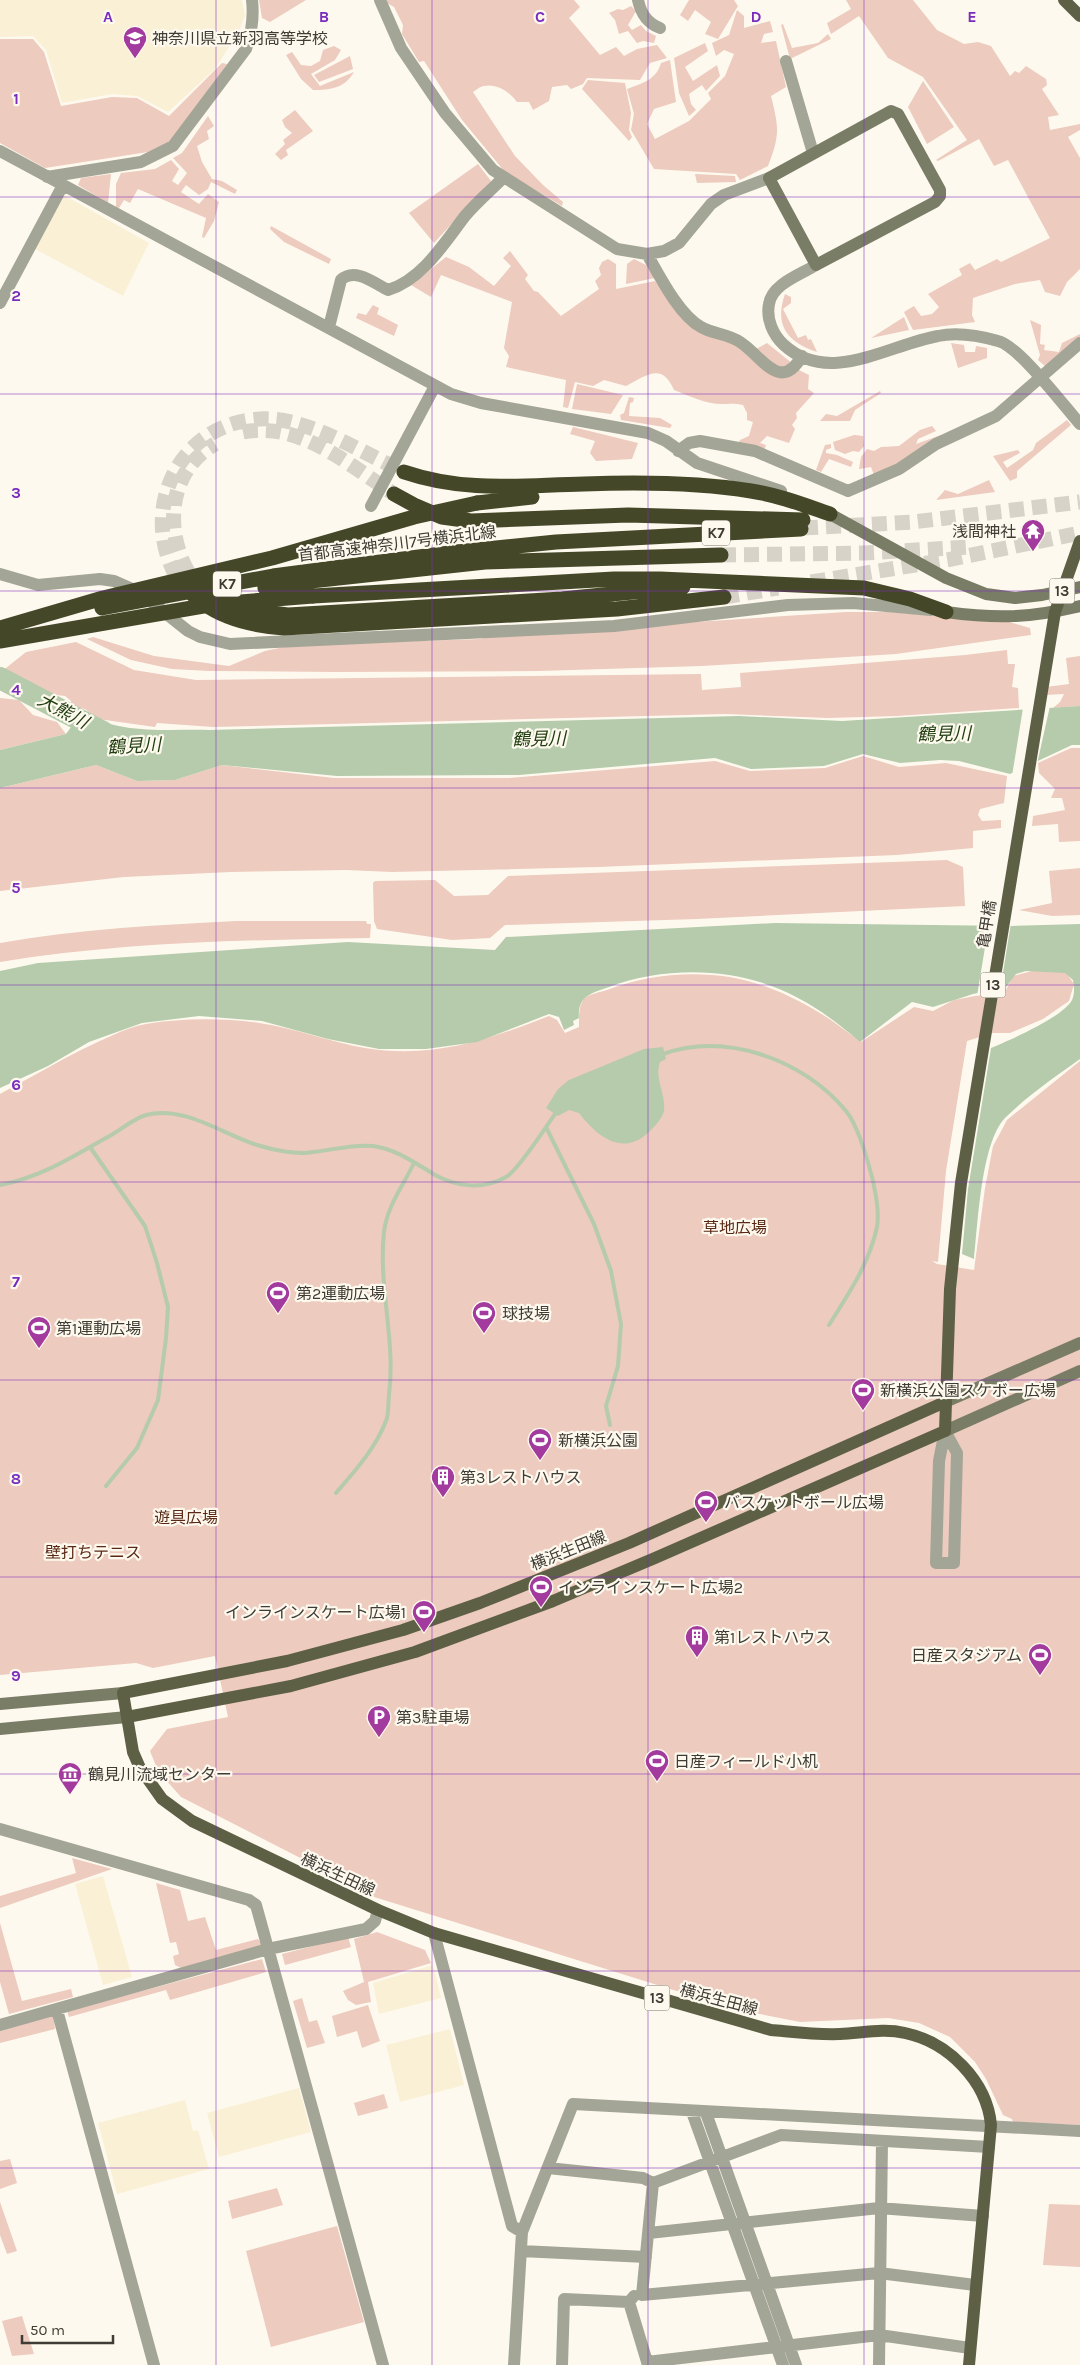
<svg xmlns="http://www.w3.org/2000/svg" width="1080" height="2365" font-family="Karla,'Noto Sans JP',sans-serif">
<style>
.built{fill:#faf0d5}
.green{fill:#edcbbe}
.water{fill:#b5cbac}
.pier{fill:#fef9ee}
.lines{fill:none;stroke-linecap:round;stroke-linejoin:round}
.stream{stroke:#b5cbac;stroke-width:4}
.river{stroke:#b5cbac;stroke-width:22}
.highway-tunnel{stroke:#d8d3c9;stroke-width:15;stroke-dasharray:15 8;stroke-linecap:butt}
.street{stroke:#a3a596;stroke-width:12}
.secondary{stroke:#7a7d66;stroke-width:12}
.primary{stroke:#5d6045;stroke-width:12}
.highway{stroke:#454828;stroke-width:15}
.highway-bridge{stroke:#454828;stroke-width:15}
.grid{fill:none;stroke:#7b2cbf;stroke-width:1;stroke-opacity:0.55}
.labels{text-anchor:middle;stroke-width:4.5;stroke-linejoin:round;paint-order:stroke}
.shield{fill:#fef9ee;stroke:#78756c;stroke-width:1}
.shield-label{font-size:15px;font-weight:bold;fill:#3f3c35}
.poi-label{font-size:16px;fill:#3f3c35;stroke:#fef9ee;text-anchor:start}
.street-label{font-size:16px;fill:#3f3c35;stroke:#fef9ee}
.park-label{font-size:16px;fill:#5a2915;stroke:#fef9ee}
.water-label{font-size:18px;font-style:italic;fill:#203e10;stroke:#fef9ee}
.grid-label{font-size:16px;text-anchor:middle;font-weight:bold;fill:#7b2cbf;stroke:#fef9ee;stroke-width:4.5;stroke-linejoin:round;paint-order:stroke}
</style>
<rect width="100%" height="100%" fill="#fef9ee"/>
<path class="built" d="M0,0H242L245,15L239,31L215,69L168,112L137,96L112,94L62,103L46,50L33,36L0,37Z
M62,194L149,243L123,296L35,249Z
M103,1876L132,1977L103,1985L75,1884Z
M433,1965L441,1998L379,2014L373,1983Z
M450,2029L464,2085L400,2102L386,2045Z
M299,2088L311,2132L219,2157L207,2113Z
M185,2100L193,2131L198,2130L209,2169L117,2194L98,2123Z"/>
<path class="green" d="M259,0H306L270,22L262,18Z
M387,0H574L580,7L569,18L600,55L616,47L624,56L637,49L657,45L667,58L650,63L640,80L587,78L583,84L571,89L567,85L552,87L549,101L533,110L529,102H517C511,93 497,83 484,86C481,86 476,90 473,92L515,156L543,185L563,202L562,206L505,172L462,120L424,61L419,62L402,34L403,25L394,7L387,3Z
M689,0H734L738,6L718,39L705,34L711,22L695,10L688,21L680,15Z
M846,0H913L937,30L964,44L978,42L991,46L1010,76L1015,71L1019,73L1026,66L1046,79L1047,85L1042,89L1059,115L1048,117L1050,130L1080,124V130L1068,137L1080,158V269L1067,282L1060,296L1045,292L1040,280L1015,284L973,298L972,315L975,322L913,330L904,312L914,306L921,316L932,314L939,307L928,294L962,275L959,269L970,263L975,270L997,259L1001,262L1050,238L1008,160L994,166L979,139L938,161L936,160L967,140L923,77L888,58L859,16L831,34L827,23L851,9Z
M631,6L636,11L628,25L632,30L641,25L646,31L656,36L654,43L643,41L637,43L628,31L619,34L615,20L609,13L618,9L623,10Z
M737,10L744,16V28L770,21L773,32L764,34L761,43L776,41L786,87L771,96C779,128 780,135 768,166L740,180L736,174L654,169L631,130L634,114L627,89C643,83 656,80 661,63L670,60L676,102L654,109L647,124L655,139L689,121L711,99L708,93L725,76L734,54L724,50L716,56L712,43L729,35Z
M783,24L792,48L818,43L828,34L831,39L790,59L781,25Z
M0,39H33L44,52L61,106L112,97L137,98L169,116L222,63L227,64L171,142L148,152L45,168L0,143Z
M705,43L708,51L685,67L693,81L717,65L720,76L706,91L702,85L689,94L691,104L696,110L689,116L679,93L674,58Z
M334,46L341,50L335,60L311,74L320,86L354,72C345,88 331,90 313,90L301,79L286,55L292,52L301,65L311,66L320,61L323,50Z
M350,56L353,69L319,82L314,75Z
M588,80L625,83L631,113L629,130L632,137L629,141L582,89Z
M923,81L954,127L927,144L908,107Z
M295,110L313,131L286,150L288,155L281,160L275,154L285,144L283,140L292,133L285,127L282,120Z
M208,116L214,126L207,131L209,139L197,146L202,162L212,179L222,181L237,190L235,194L211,182L208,189L199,195L186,185L181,192L199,204L208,194L219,202L214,221L204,238L202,237L206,218L138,189L130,203L124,200L119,208L116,207V184L121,173L155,169L171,160L179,169L172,181L178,185L187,173L173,158L182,153Z
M478,164L491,181L434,243L409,213Z
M111,174L108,203L78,185L81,178Z
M695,174L735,176L736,182L697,183Z
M271,226L331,259L329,264L284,242L270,229Z
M510,251L528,275L525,279L534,291L538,292L561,316L599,289L595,281L601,275L599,268L602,262L608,259L616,264V289L655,281L676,309L734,343L769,372L799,370L809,375L808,389L814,393L796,413L797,418L792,425L795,429L789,443L767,436L760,443L766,445L764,451L738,444L740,440L749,436L753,422L747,420V413L743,405C735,403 730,404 722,404C706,404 689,396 674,390C662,362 647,375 626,386L604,380L593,386L575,382L568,408L563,407L566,380L506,367L509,356L504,348L512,302L441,275L431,297L411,285L446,257L469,267L494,286L511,266L503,258Z
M634,259L646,265L655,278L626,284L627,264Z
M785,294L791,297V303L783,309L798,338L806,335L808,340L811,339L817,352C787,342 774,325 785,294Z
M373,305L379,308L377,314L398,325L394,336L356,318L358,313L366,315Z
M904,317L909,330L871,338Z
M1030,320L1041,325L1040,344L1045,345L1044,350L1059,352L1062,343L1080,334V337L1046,367L1038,360L1040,355Z
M767,343L793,364L780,368L756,349Z
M951,343L964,345L965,352H975L976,346L987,348V358L958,368Z
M577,384L623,395L611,414L572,409Z
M880,391L881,393L855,410L850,421H820L826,414L837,416Z
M629,397L634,398L633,402L630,403L629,416L660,418L672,425L670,428L621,420L620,415L624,413Z
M1067,420L1071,425L1017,471V478L1010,481L993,456L1018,450L1020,453L1003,462L1007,468L1033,450L1036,443Z
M932,426L936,431L918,439L916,444L941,435L943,438L905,461L874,475L871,467L859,469L861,457L867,449L874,451L881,447L899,446L920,430Z
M573,427L638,443L632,459L596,461L590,453L595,441L570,434Z
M854,435L863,436L864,446L859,452L853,451L845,454L835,450L833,442Z
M831,444V448L826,450V453L837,455L853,462L851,467L829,459L821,472L816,470L825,445Z
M989,480L995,492L936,500L945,490L958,494Z
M846,612H888L1006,621L1030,628L1031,635L896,654L702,666L539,671L335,672L209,671L172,669L131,660L87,639L93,637L154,656L229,666L265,651L293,645L480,639L496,635Z
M76,642L134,670L196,680L701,674L702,690L741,687L740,673L965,655L1007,650L1008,664H1015L1012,687L1018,688L1019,708L897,716L828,718L725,714L213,727L157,723L155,727L98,719L85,709L71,706V701L65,696L40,693L25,682L1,672L26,652Z
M1080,656V706L1053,708L1060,702L1064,694L1045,695L1046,687L1069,684L1066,658Z
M0,698L19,700L33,715L57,722L66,734L0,750Z
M1071,748H1080V841L1059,842L1058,824L1032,826L1033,816L1065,810L1062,798H1051L1055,789L1039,773L1038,763Z
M863,756L899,767L946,763L1007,776L1004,803L980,809L978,815L982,821L1001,820V828L973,831V848L897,855L598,867L392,872L346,870L231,872L124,877L0,891V788L96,765L137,781L175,780L222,765L334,778H509L715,761L750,771L825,768Z
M947,860L963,867L965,906L697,919L505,925L490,938L452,940L377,929L374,921L373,883L375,881L435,880L454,896L488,895L508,876Z
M1080,868V915L1052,916L1019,910L1052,903L1049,871Z
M237,921H366L367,924H371L370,938C246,940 123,942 0,962V943C78,929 158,925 237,921Z
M1032,971H1065L1074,984L1069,1001L1043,1019L1010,1033H993L967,1041L946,1171L938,1262L932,1261L937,1264L974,1270L985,1188L993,1146L998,1137L1007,1120L1080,1061V2125L1013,2122L1012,2119L1003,2115L986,2079L975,2062L950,2037L919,2023L888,2018L800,2022L755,2013L712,2002L371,1896L373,1890L354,1882L353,1885L181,1797L158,1771L150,1751L167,1729L228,1717L215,1656L153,1668L136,1663L0,1675V1094C28,1079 55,1063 83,1049C103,1040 124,1028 146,1024C183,1018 222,1018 259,1023C295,1028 330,1042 365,1048C433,1059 487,1040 549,1016L557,1020L565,1033L579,1027C579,1018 578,1005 585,998C590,994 601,992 607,990C656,971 717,968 767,987C789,995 811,1007 831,1020C841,1027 851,1035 861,1042L914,1007L933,1011L954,1000L1006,990L1013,976Z
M72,1858L112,1869L0,1908V1896L76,1873Z
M156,1883L180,1890L188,1921L205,1917L216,1950L258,1939L262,1944L257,1948L181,1968L175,1965L173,1956L179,1954L176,1942L170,1943Z
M0,1923L22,2001L71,1989L73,1997L9,2014L0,1982Z
M377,1932L425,1950L431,1963L368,1982L371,2002L356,2005L348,2000L343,1991L364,1982L354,1939Z
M348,1937L351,1947L285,1965L282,1954Z
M262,1959L266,1972L170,2000L166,1990L69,2017L67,2011Z
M302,1998L309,2022L317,2020L325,2043L307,2048L293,2001Z
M368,2005L380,2041L362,2048L357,2031L337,2037L332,2016Z
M53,2015L55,2029L0,2043V2031Z
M384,2094L388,2108L358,2116L354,2103Z
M10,2159L17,2183L0,2189V2161Z
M277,2188L283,2205L232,2219L228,2201Z
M0,2202L17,2251L7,2254L0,2235Z
M1049,2204L1080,2205V2267L1043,2265Z
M337,2226L364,2322L271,2347L246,2251Z
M22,2316L34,2354L12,2356L2,2321Z"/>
<path class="water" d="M1080,706V745H1072L1010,774L959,761L940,760L900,763L863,754L824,766L751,769L715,758L519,775L337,776L222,765L175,780L137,781L96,765L0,788V750L66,734L82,712C119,735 166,729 209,730L739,716L842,721Z
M775,923L1011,926L1080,924V1059C1055,1077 1027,1096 1005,1118C981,1143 978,1224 974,1259L962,1254L968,1189L991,1048C1010,1040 1063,1017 1072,1000C1075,993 1074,987 1073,980L1065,973L1026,971L1016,974L1006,987L973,994L933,1007L912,1002L860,1042C840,1025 821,1010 798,998C742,967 668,965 609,987C592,993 577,996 579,1018L573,1021L574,1025L564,1030L559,1017L549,1014L477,1042L426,1049H379L328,1039L262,1021L199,1016L142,1023L89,1042L48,1066L0,1088V971L38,963L348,942L495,950L506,937Z
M663,1047L666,1059L660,1062C654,1079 666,1093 664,1111C662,1119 654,1127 649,1132C622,1158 596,1135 579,1113L569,1110L558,1116L546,1108L558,1089L569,1080L644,1049Z"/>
<path class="pier" d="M1050,706L1037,764L1012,776L1023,708Z
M989,923H1011L1000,991L977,996Z"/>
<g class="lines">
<path class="stream" d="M660,1055C725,1031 803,1059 846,1111C856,1123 865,1151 869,1166C874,1182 880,1211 877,1227C869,1264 849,1293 829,1325
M546,1127L594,1224L611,1271L621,1324L618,1366L606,1406L610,1425
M90,1147L145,1226L157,1263L168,1307L166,1338L158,1400L137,1448L106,1486
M0,1185C41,1178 77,1154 113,1134C123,1128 135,1118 146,1115C184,1105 222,1134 257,1145C273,1150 297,1155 313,1152C333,1150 353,1144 373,1146C396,1149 415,1163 435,1175C457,1187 483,1190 506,1177C518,1171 548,1124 557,1111
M336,1493C355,1471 375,1449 386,1421C389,1414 388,1403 389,1395C396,1340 378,1287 384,1232C387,1206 403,1186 414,1163"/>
<path class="river" d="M0,678L103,732"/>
<path class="highway-tunnel" d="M243,432C300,421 349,465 394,494
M803,528L913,522L1080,502
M721,555L864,553L970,547
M188,572C164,529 168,471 215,444
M176,576C137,503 185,415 271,419C312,421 366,454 404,472
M811,582L952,559L1080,533
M724,597L778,588"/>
<path class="street" d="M380,0L401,48L445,113L493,170L617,249L647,254L664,251L679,243L711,204L724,195L769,178
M638,0C641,14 647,23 660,28
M786,61L813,153
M0,151L451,394L481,403L648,433L666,441L697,463L781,491
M47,177L141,162L173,146L246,49C252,32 254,18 252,0
M647,254C659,275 679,315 701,327C713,334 729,334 740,342C762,356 780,394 802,356
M816,265C800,275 772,284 769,304C766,319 773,335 784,345C829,386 888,345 938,336C957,332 980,336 998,341C1019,346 1064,406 1080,424
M0,303L63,185
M329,327L341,280C355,267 374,283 388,290C422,280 445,242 465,216C477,202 491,190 503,178
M678,451L689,443L700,441L755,451L848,491L899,469L936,444L996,416L1080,343
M371,506L435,386
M0,574L38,585L100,579L114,581L139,592L188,631L200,637L230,644L614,626L788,605L853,603L931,610
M945,1431L957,1453L954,1563H936L939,1461Z
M0,1829L249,1900L256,1905L383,2365
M434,1933L512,2226L522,2232
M57,2010L154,2365
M0,2025L268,1949L366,1929L375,1921L378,1910
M692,2112L783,2365
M706,2113L796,2365
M548,2168L643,2178L653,2183L781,2135L989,2147
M653,2183L642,2295L879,2273L975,2285
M649,2233L879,2208L983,2216
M521,2251L646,2257
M634,2296L629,2302L648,2365
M647,2362L879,2335L970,2348
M514,2365L522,2232L573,2104L1080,2131
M562,2365L564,2299L629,2302
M879,2365L882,2141"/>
<path class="secondary" d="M891,111L898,114L940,190V196L935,202L816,265L769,178Z
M830,514L946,578L986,594L1015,598L1042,595L1080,587
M946,612C998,619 1029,618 1080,606
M945,1402L1080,1343
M945,1431L1080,1371
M0,1704L123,1693
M0,1729L127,1717"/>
<path class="primary" d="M1064,0L1080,16
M945,1402L629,1543L480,1603L403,1630L287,1661L123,1693L133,1752L140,1768L162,1799L192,1821L378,1910L434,1933L771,2030C794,2032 817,2035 840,2034C862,2033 884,2028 905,2033C948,2042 987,2081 991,2125L969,2365
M127,1717L291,1686L415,1652L553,1601L655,1558L945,1431L950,1289L961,1183L1055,612L1080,541"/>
<path class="highway" d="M404,472C466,493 521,485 584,484C639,482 696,482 751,491C778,495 804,505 830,514
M394,494L416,506L442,517L471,521L628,515L803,520
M477,503L532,497
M457,552L556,542L801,529
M196,581L210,594L239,609L288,615L562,599L683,587
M311,581L485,562L721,555
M182,583C208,615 244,625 284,628L617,609L724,597
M313,596L614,579H660L864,588L910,599L946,612"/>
<path class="highway-bridge" d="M265,588L311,581
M102,608L273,576L457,552
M0,628L103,598L272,558L414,517L477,503
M0,641L215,604L313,596"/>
</g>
<path class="grid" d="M216,0V2365M432,0V2365M648,0V2365M864,0V2365M0,197H1080M0,394H1080M0,591H1080M0,788H1080M0,985H1080M0,1182H1080M0,1380H1080M0,1577H1080M0,1774H1080M0,1971H1080M0,2168H1080"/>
<defs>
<g id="school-pin" transform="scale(1.25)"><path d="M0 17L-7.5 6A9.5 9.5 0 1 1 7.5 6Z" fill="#a33b9e" stroke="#fef9ee"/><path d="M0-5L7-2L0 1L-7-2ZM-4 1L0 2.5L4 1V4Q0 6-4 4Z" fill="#fff"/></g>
<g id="temple-pin" transform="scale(1.25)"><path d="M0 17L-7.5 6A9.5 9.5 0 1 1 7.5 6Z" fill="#a33b9e" stroke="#fef9ee"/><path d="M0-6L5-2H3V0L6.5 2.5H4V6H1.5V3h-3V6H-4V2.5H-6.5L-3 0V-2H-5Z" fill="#fff"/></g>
<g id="stadium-pin" transform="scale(1.25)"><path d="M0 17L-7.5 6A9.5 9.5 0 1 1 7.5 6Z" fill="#a33b9e" stroke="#fef9ee"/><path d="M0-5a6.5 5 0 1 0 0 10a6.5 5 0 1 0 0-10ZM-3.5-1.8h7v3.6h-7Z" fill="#fff"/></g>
<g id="building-pin" transform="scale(1.25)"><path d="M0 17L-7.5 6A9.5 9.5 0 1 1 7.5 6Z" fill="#a33b9e" stroke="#fef9ee"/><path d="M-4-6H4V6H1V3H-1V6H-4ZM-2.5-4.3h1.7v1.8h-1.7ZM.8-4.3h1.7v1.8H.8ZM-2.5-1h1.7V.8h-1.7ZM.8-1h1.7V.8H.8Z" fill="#fff"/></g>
<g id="parking-pin" transform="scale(1.25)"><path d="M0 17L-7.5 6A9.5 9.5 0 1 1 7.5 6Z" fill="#a33b9e" stroke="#fef9ee"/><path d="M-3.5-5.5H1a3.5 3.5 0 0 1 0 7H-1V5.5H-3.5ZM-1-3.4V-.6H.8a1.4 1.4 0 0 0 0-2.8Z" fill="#fff"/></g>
<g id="museum-pin" transform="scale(1.25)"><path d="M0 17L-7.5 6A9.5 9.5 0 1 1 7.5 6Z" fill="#a33b9e" stroke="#fef9ee"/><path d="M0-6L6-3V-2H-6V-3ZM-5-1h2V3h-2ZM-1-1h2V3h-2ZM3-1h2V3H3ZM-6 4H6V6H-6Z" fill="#fff"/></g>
</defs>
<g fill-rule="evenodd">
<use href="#school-pin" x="135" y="38"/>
<use href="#temple-pin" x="1033" y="531"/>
<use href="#stadium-pin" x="278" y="1293"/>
<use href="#stadium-pin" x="484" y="1313"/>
<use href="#stadium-pin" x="39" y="1328"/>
<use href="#stadium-pin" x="863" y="1390"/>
<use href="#stadium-pin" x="540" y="1440"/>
<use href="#building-pin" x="443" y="1477"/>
<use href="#stadium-pin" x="706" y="1502"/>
<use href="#stadium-pin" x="541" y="1587"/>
<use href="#stadium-pin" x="424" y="1612"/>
<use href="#building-pin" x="697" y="1637"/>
<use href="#stadium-pin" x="1040" y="1655"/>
<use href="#parking-pin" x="379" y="1717"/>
<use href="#stadium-pin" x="657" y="1761"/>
<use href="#museum-pin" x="70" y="1774"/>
</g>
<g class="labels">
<g class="shield">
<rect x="702" y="520.5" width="28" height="25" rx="4"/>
<rect x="213" y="571.5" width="28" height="25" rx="4"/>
<rect x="1049.5" y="578.5" width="25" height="25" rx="4"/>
<rect x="980.5" y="972.5" width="25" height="25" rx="4"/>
<rect x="644.5" y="1985.5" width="25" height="25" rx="4"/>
</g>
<g class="shield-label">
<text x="716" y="538">K7</text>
<text x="227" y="589">K7</text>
<text x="1062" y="596">13</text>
<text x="993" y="990">13</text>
<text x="657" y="2003">13</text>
</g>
<g class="poi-label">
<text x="152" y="44">神奈川県立新羽高等学校</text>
<text x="1016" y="537" text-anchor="end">浅間神社</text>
<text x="296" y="1299">第2運動広場</text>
<text x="502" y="1319">球技場</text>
<text x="56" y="1334">第1運動広場</text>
<text x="880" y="1396">新横浜公園スケボー広場</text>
<text x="558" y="1446">新横浜公園</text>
<text x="460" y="1483">第3レストハウス</text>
<text x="724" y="1508">バスケットボール広場</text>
<text x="558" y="1593">インラインスケート広場2</text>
<text x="406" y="1618" text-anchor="end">インラインスケート広場1</text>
<text x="714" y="1643">第1レストハウス</text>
<text x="1022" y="1661" text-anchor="end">日産スタジアム</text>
<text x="396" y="1723">第3駐車場</text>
<text x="674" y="1767">日産フィールド小机</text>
<text x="88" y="1780">鶴見川流域センター</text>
</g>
<g class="street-label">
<text transform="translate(397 543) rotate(-7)" y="6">首都高速神奈川7号横浜北線</text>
<text transform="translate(986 924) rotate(-81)" y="6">亀甲橋</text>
<text transform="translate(568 1550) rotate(-22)" y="6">横浜生田線</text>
<text transform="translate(338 1874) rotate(25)" y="6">横浜生田線</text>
<text transform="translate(719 1999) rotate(15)" y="6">横浜生田線</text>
</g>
<g class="park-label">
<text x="735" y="1233">草地広場</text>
<text x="186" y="1523">遊具広場</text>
<text x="93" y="1558">壁打ちテニス</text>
</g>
<g class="water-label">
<text transform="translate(63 711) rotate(28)" y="6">大熊川</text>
<text transform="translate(944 734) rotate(-1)" y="6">鶴見川</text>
<text transform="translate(539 739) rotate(-1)" y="6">鶴見川</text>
<text transform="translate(134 746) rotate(-3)" y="6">鶴見川</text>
</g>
</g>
<g class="grid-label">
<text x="108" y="22">A</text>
<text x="324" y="22">B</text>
<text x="540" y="22">C</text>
<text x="756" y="22">D</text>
<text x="972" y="22">E</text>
<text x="16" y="104">1</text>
<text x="16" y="301">2</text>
<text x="16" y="498">3</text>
<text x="16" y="695">4</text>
<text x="16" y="893">5</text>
<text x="16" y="1090">6</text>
<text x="16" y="1287">7</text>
<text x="16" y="1484">8</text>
<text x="16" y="1681">9</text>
</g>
<path d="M22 2335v8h91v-8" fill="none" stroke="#3f3c35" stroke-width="2.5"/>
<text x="30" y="2335" font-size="15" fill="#3f3c35" stroke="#fef9ee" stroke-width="4" paint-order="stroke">50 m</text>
</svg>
